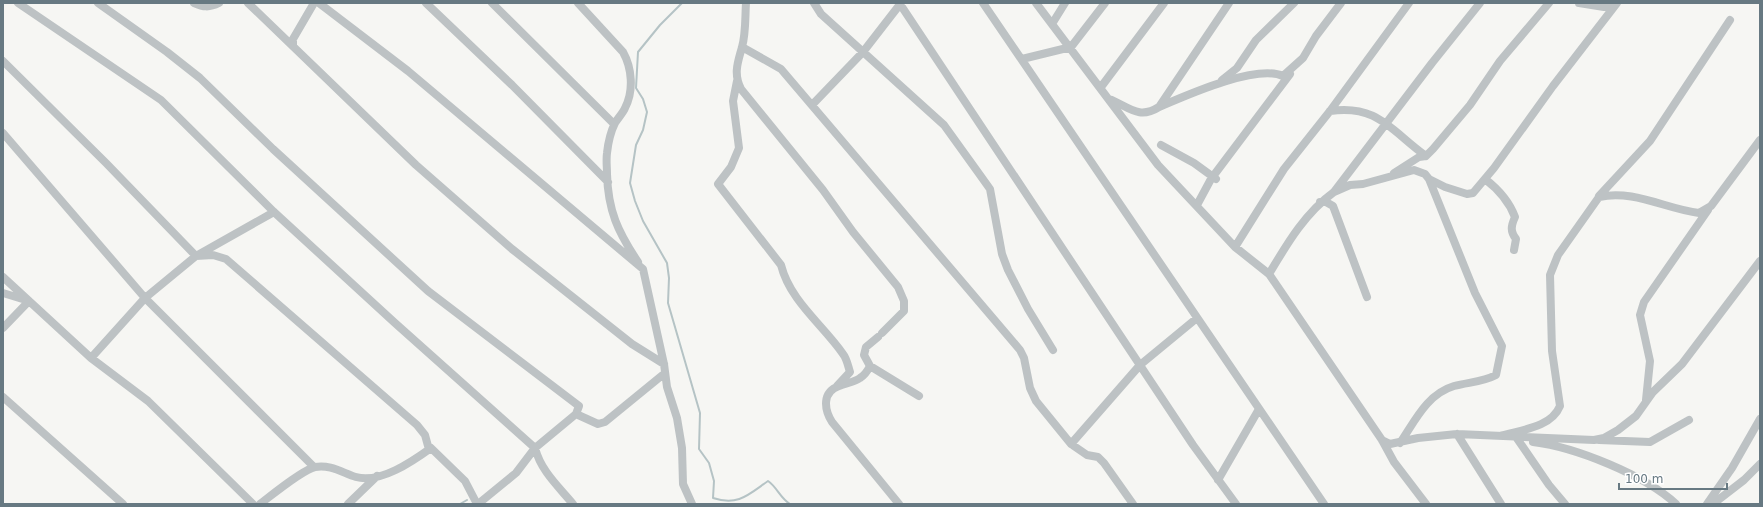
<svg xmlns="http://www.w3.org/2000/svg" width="1763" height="507" font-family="'DejaVu Sans',sans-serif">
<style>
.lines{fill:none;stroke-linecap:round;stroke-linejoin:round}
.stream{stroke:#b5c3c5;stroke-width:2}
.minor{stroke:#bdc2c4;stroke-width:8}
</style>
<rect width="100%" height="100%" fill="#f6f6f3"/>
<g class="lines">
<path class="stream" d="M682,3L660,25L638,52L636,88L643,99L647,112L643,130L636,145L630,183L635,201L643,221L667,263L669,278L668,303L700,413L699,449L709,463L714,481L713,498C738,506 748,495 768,481C777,487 780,498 790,504
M460,504L467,500"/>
<path class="minor" d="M18,3L161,100L274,212L395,323L535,448C541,471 558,486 573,504
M98,3L167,52L200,78L273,149L428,291L579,406L576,414L535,448L516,473L478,504
M194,3C203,7 209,8 219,3
M248,3L416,165L512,249L632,344L664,364
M319,3L408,71L643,269L664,364L667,387L677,418L682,448L683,484L692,504
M426,3L512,85L608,182
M492,3L614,124
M578,3L623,52C632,68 634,91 625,108C623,113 618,118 615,123C611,131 608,144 607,153C606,160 607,167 607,174C608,211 618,232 638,262
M746,3C745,17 746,33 742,47C738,62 733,73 741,89L823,190L853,232L898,287L904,301V311L882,333
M814,3L821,14L944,125L980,175L990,189L1002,254L1008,270L1028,309L1053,350
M983,3L1324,504
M1036,3L1158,165L1235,247L1269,274L1382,440L1394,462L1426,504
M1579,3L1604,7L1616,4
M900,4L1193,445L1236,504
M1052,24L1065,3
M293,46V39L314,3
M742,47L781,69L1020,350L1024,358L1030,388L1036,401L1071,444L1087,455L1098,457L1104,463L1133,504
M1022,59L1071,47L1105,3
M3,61L106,163L196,256L213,255L226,259L417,425L425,435L428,446L431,448
M1222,80L1237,68L1256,40L1294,3
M737,81L733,101L739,148L731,167L718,184L781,265C790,301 823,325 843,354C847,359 848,366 850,372L837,386
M1101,87L1164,3
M1112,100C1131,109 1140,119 1159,107C1187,95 1256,64 1283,76L1303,58L1316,36L1341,3
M812,105L863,52L901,3
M1159,107L1229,3
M1330,111C1378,104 1391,131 1426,156
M3,133L145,298L314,467
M1161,145L1194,163L1216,179
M1394,173L1419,157L1426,156L1433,149L1470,105L1500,61L1549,3
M1485,179C1498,189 1509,201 1515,217C1511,226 1510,231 1516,239L1514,250
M1334,192L1350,185L1363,184L1414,170L1425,174L1429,179L1445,187L1467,194L1473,193L1494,168L1553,86L1617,3
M1599,196L1650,141L1730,20
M1320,202H1326L1333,206L1367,297
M1197,205L1211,179L1290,74
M1235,247L1284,169L1330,111L1409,3
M1269,274C1287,244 1305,213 1334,192L1432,63L1480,3
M3,277L91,358L148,401L253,504
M3,293L29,301L3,328
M878,337L866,347L864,355L870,366C868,370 865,375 860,378C855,382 846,383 839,386C822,392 824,409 832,422L899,504
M91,358L145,298L196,256L274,212
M870,366L919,396
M3,397L123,504
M1646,400L1650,361L1640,315L1644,302L1708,210
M576,414L598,424L605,422L665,373
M1457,434L1501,504
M1500,436C1520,430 1551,428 1560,406L1552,351L1550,275L1558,255L1599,197C1633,189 1666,209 1699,213L1711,206L1760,140
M1516,437L1549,485L1565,504
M1382,440L1390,444L1418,438L1457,434L1594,440L1604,438L1618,430L1636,416L1653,392L1682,364L1760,261
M1599,440L1650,442L1689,420
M1533,442C1575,447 1645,475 1676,504
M1400,443C1415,421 1427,394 1454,386C1469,382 1483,382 1496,375L1502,346L1475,293L1429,179
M1071,444L1140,365L1197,318
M1218,480L1259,409
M260,504C272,495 302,470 315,467C330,464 343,473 356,477C380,484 413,461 431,448L465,481L477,504
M348,504L377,476
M1707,504L1732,468L1760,419
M1713,504L1744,480L1760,464"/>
</g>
<rect width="1763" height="507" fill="none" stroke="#677982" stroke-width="8"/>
<path d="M1619 483v6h108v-6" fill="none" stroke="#677982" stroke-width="2"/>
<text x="1625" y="483" font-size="12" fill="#677982" stroke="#ffffff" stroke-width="3" paint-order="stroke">100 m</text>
</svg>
